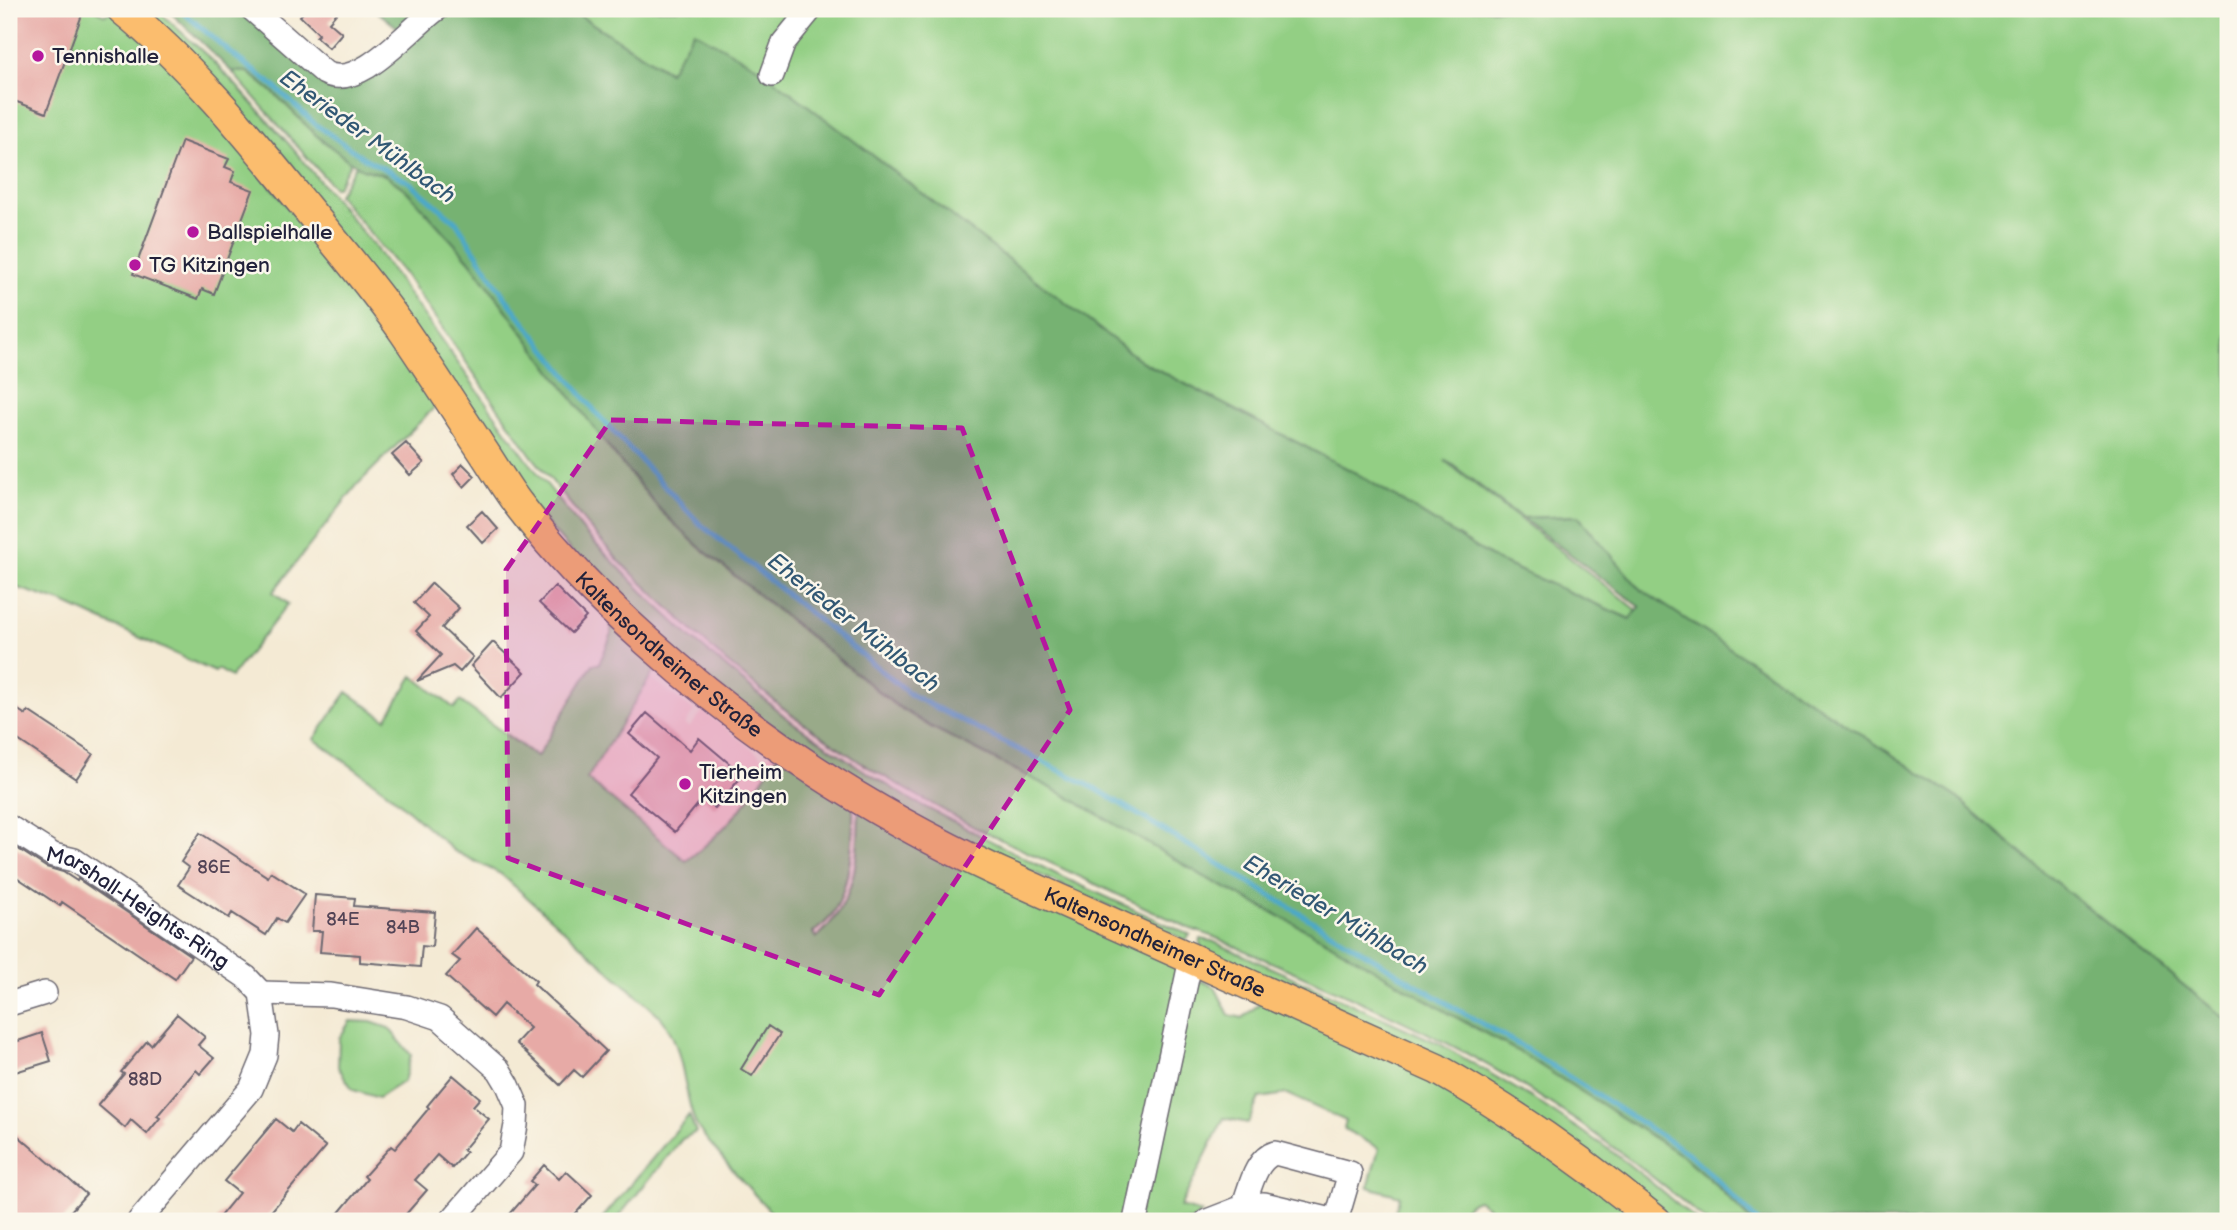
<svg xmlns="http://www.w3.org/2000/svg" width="2237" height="1230" font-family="'Balsamiq Sans',sans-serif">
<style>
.built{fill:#f7d1c7}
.green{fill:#93cf84;stroke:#5a7860;stroke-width:2}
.forest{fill:#76b272;stroke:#4c6a56;stroke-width:2}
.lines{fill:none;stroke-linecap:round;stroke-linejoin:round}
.stream{stroke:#4ba8c9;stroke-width:5}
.building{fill:#e7aaa6}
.minor-casing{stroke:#6c6871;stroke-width:26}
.major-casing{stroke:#6c6871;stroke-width:33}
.minor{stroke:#fff;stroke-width:23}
.major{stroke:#fbbd6e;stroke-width:30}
.marked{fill:#b5179e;fill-opacity:0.2;stroke:#b5179e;stroke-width:5;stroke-dasharray:14 9;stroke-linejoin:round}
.poi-dot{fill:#b5179e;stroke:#fbf7ec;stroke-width:2.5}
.labels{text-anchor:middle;stroke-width:5;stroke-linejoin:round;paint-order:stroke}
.number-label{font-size:18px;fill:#534456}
.poi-label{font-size:21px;fill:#22223b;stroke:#fbf7ec;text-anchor:start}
.street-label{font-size:21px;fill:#22223b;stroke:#fbf7ec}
.water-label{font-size:23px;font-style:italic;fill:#325874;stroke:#fbf7ec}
</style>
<rect width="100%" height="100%" fill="#fbf7ec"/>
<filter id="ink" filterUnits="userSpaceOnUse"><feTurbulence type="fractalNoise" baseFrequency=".0143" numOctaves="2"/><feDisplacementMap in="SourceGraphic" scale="14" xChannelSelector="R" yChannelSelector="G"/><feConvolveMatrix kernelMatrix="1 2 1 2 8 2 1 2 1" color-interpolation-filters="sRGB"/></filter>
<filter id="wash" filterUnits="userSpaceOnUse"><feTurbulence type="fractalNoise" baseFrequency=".00686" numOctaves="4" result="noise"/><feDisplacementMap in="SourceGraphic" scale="28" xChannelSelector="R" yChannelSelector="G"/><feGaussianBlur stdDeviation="1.57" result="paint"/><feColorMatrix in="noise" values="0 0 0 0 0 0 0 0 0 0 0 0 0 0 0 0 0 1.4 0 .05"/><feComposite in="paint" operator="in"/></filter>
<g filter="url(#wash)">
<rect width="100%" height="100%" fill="#f4ead4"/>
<path class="built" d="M651,678L694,711L685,724L689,728L703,711L765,759L772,750L778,754L758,790L742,810L686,862L587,779Z"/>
<path class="green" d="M9,9H95L105,15L111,11L182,72L443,399L358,484L273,592L288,604L231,677L218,669L215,672L64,603L9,585Z
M128,9H156L211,59L236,85L289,144L374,246L526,458L585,533L650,599L697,643L788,719L860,768L915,802L1058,875L1190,935L1186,940L859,795L633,622L499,469Z
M569,9H808L770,77L670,72Z
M815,9H2228V1021L2048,876L1955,796L1835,720L1639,589L1578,516L1522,518L1446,460L1445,461L1637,610L1630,619L1498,561L1356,473L1141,361L772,79Z
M231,71L248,72L274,93L317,136L351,162L337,187L334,188Z
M356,165L363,169L385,175L406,190L440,226L469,260L613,453L661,511L698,546L894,704L931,727L1063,794L1212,881L1320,937L1452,1015L1519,1051L1684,1157L1715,1184L1751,1221H1706C1624,1151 1536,1088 1439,1039C1365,1001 1287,970 1212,936L1191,929L974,827L918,796L861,763L792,715L725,661L620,562L588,526L531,455L406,276L338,195Z
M611,614L661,660L587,779L686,861C727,830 752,799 778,754L853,801C854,835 851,896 826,922C822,926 817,929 813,933L816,938C858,902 858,855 859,804L1180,966L1132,1221H779C757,1197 735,1174 714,1148C708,1140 699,1132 695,1122C681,1085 686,1049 660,1016L501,874L454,851L390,794L314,739L347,692L386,719L413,676L454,708L460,701L537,757L593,664H599L611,636Z
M1201,939L1212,941L1438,1043L1532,1098L1610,1150L1646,1178L1697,1221H1660L1578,1157L1202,953L1200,943Z
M1202,981L1215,987L1229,1015L1243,1018L1261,1002L1383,1048L1650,1221H1508L1478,1200C1467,1203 1462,1211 1457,1221H1392L1400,1196L1368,1187L1379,1148L1344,1129L1346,1121L1287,1094L1259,1098L1248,1123L1224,1118L1180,1207L1202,1213L1191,1221H1137L1188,988Z
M350,1021L371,1022L389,1028L411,1055L404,1081L378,1098L353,1090L338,1067L339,1039Z
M689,1115L696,1132L682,1139L615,1221H600Z"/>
<path class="forest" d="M167,9H247L331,80L403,32L374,9H569L669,72L694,31L759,68L1141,361L1356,473L1498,561L1630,619L1640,607L1522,518L1578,516L1640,589L1955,796L2048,876L2228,1021V1221H1751L1715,1184L1684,1157L1519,1052L1452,1015L1320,937L1212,881L1063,794L931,727L894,704L698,546L661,511L613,453L469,260L406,190L385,175L363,169L349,161L317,136L274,93L248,72L231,71Z"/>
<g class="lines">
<path class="stream" d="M179,9L237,58L274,86L315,124L364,158L409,182L457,223L504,296L598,415L699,523L911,695L1098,790L1453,1007L1521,1046L1688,1153L1716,1179L1757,1221"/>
</g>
<g id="blocks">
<path class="building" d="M9,9H74L83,12L46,113L9,99Z
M306,9H340L329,22L342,33L329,48L316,37L319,34L300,16Z
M182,141L229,159L225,167L235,171L231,182L253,190L214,294L202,289L198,299L133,274Z
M406,443L424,463L410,475L392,455Z
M463,464L475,476L464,487L453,474Z
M482,511L498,529L483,543L467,525Z
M432,583L459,608L442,628L473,657L460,672L453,666L417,681L441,655L416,631L429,617L414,603Z
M555,586L586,617L571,633L539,603Z
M493,642L525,672L501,698L471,666Z
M9,704L26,715L28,711L93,754L76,779L9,734Z
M647,713L690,750L699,738L743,775L715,808L703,798L675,832L628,793L657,758L629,734Z
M200,833L268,877L271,872L305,894L285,923L277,918L266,935L232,913L229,918L178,885L189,868L181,862Z
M9,843L46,867L63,872L77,881L78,879L191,956L175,979L62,902L60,906L9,872Z
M315,895L355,898L354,906L435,912L432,947L422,946L420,967L360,962V955L320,952L322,931H312Z
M476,928L536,981L534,984L606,1051L582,1077L574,1070L560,1085L516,1043L530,1028L503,1004L492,1017L446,976L460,961L452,955Z
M177,1014L205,1037L198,1045L214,1058L200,1074L196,1070L157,1116L160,1118L147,1134L131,1120L125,1128L98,1105L124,1074L121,1072L147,1041L151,1045Z
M768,1026L780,1034L752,1076L741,1069Z
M42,1033L51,1061L9,1074V1044Z
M453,1075L480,1098L473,1106L489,1119L463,1150L466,1152L452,1168L437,1155L415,1180L427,1190L400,1221H332L367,1179L364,1176L391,1146L395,1149L429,1108L427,1106Z
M276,1119L292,1132L298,1124L326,1147L263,1221H216L239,1193L224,1181Z
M9,1128L86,1194L62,1221H15L9,1216Z
M544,1165L559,1179L566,1171L592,1195L569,1221H504L535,1185L530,1181Z"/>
</g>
</g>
<g filter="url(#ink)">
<use href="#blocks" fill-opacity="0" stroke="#6c6871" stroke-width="2"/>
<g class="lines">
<g class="minor-casing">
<g id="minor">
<path d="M252,9L325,73C361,91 409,28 437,9"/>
<path d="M772,75L784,42L811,9"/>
<path id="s1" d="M9,827L53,855L74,860L246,977L261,993L267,1035L265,1055L251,1089L139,1221"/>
<path d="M261,993L331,995L407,1007L440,1018L499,1070L508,1085L517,1106L516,1125L511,1152L451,1221"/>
<path d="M9,1004L45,993"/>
<path d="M1135,1221L1191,959"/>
<path d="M1207,1221L1243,1207L1264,1204L1336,1221L1350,1173L1275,1153C1255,1159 1250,1189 1243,1207"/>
</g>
</g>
<g class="major-casing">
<g id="major">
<path id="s2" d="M122,9C191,65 249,137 305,206C339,248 375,289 405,333C431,371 456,410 481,448C494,467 505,487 519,505C557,555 601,600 648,642C755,738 866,810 996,871L1437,1069C1515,1113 1587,1164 1656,1221"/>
</g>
</g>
<use href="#minor" class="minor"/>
<use href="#major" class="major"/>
</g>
</g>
<path class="marked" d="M611,420L962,428L1070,710L879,995L508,858L506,570Z"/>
<g class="poi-dot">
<circle cx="38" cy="56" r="7"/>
<circle cx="193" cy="232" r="7"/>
<circle cx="135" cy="265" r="7"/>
<circle cx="685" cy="784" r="7"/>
</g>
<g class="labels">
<g class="number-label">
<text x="214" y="873">86E</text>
<text x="343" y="925">84E</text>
<text x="403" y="933">84B</text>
<text x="145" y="1085">88D</text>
</g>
<g class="poi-label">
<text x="52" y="63">Tennishalle</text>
<text x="207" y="239">Ballspielhalle</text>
<text x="149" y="272">TG Kitzingen</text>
<text x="699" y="779">Tierheim<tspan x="699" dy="24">Kitzingen</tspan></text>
</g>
<g class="street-label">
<text dy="7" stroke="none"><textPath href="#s2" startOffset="850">Kaltensondheimer Straße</textPath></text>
<text dy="7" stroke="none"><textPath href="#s1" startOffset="152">Marshall-Heights-Ring</textPath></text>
<text dy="7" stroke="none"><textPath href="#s2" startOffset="1418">Kaltensondheimer Straße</textPath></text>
</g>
<g class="water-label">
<text transform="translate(368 136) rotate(36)" y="8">Eherieder Mühlbach</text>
<text transform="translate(854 622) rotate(38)" y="8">Eherieder Mühlbach</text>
<text transform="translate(1336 914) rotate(31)" y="8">Eherieder Mühlbach</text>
</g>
</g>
<rect width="2237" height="1230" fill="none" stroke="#fbf7ec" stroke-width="35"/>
</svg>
